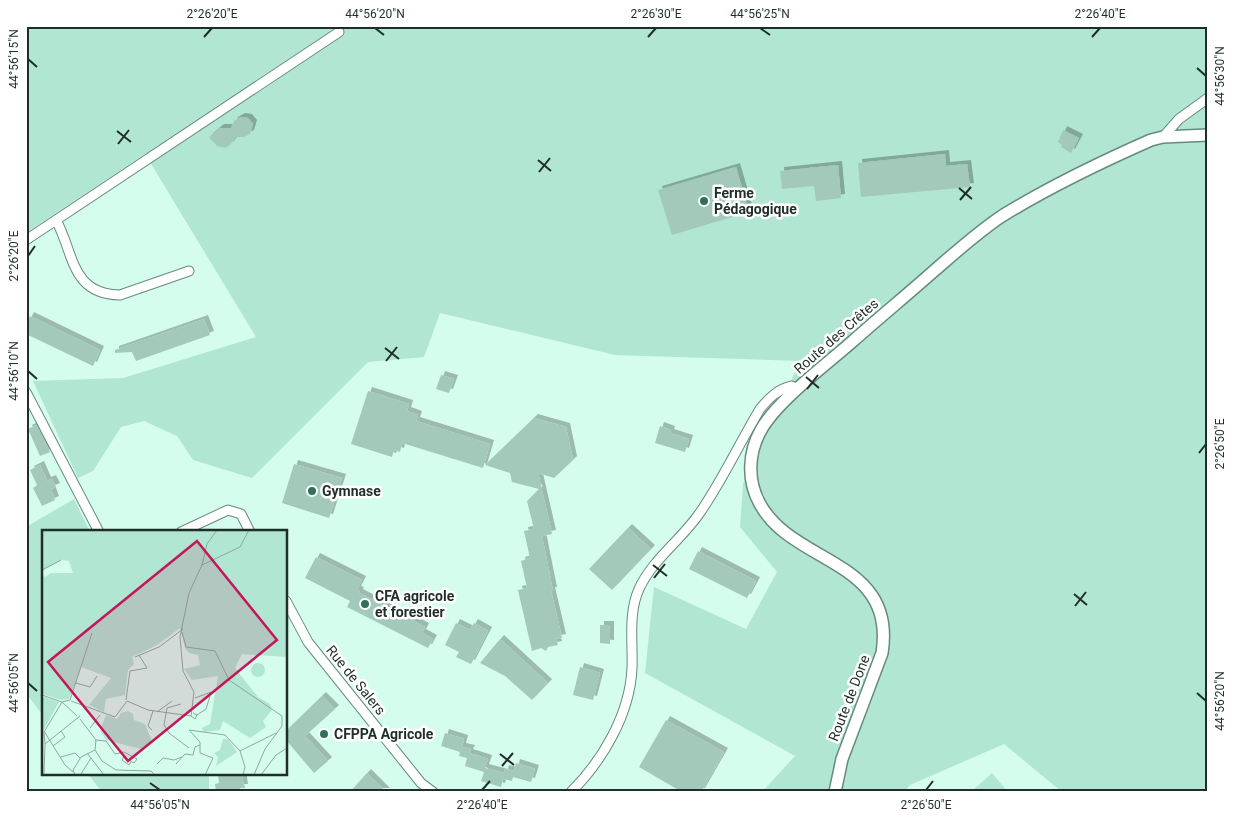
<svg xmlns="http://www.w3.org/2000/svg" width="1234" height="818" font-family="Roboto,sans-serif">
<style>
.green{fill:#b0e6d2}
.building{fill:#a2c9ba;filter:url(#shadow)}
.lines{fill:none;stroke-linecap:round;stroke-linejoin:round}
.minor-casing{stroke:#668b7d;stroke-width:11}
.tertiary-casing{stroke:#668b7d;stroke-width:14}
.minor{stroke:#fff;stroke-width:9}
.tertiary{stroke:#fff;stroke-width:11}
.ticks{fill:none;stroke:#1f2e28;stroke-width:2}
.poi-dot{fill:#316f5c;stroke:#fff;stroke-width:2}
.labels{text-anchor:middle;stroke-width:5;stroke-linejoin:round;paint-order:stroke}
.poi-label{font-size:14px;font-weight:bold;fill:#1f2e28;stroke:#fff;text-anchor:start}
.street-label{font-size:14px;fill:#1f2e28;stroke:#fff}
.inset-road{fill:none;stroke:#8caa9e;stroke-width:1}
.view{fill:#c2185b;fill-opacity:0.15;stroke:#c2185b;stroke-width:2.5}
.inset-edge{fill:none;stroke:#1f2e28;stroke-width:2.5}
.neatline{fill:none;stroke:#1f2e28;stroke-width:2}
.ticks-label{font-size:12px;text-anchor:middle;fill:#1f2e28}
</style>
<defs>
<filter id="shadow"><feDropShadow dx="4" dy="-4" stdDeviation="0" flood-color="#0004"/></filter>
</defs>
<rect width="100%" height="100%" fill="#d5fded"/>
<path class="green" d="M26,26H1208V792H1062L1004,744L910,785L904,792H762L795,756L645,673L654,587L746,629L777,572L740,527L743,484L800,361L615,355L440,313L424,357L368,362L252,478L193,460L177,436L144,421L121,427L93,471L78,478L33,381L123,378L256,337L145,154L26,233Z
M74,499L90,532H44V717L26,693V527Z
M992,773L1008,792H971Z
M88,774H209V792H102Z"/>
<path class="building" d="M241,117L248,118L253,124L250,134L244,137H236L230,145L225,148L217,146L209,137L220,128H231L234,121Z
M1063,130L1079,138L1071,153L1061,147L1062,145L1058,142Z
M945,154L946,166L967,164L970,187L861,197L858,163Z
M838,165L841,198L816,201L814,186L782,189L780,171Z
M736,167L749,212L672,235L658,190Z
M30,316L100,350L93,366L26,334V324Z
M204,319L210,335L136,361L132,352L115,353V350Z
M441,375L454,379L449,393L436,389Z
M368,391L409,404L407,411L418,415L416,421L490,444L483,468L402,443L400,452L394,450L392,457L351,444Z
M534,418L566,427L573,460L554,478L538,473L552,534L542,536L553,591H551L562,638L556,639L558,645L548,647L546,651L541,648L532,651L518,590L527,588L521,561L530,558L524,531L534,529L527,501L539,489L512,482L510,473L485,465Z
M36,425L50,452L40,456L28,429Z
M660,426L671,430L670,433L689,439L685,452L655,443Z
M294,464L342,478L329,518L282,503Z
M40,465L47,481L52,479L56,487L51,489L55,500L42,506L33,488L37,485L30,470Z
M628,528L651,549L612,590L589,569Z
M698,551L756,581L747,598L689,569Z
M316,557L362,580L357,590L360,591L359,593L425,627L422,633L433,639L428,648L347,607L350,601L305,578Z
M456,623L470,630L474,623L488,631L471,664L456,657L459,652L445,645Z
M600,625H610V644L600,643Z
M500,639L548,683L532,700L505,676L480,663Z
M580,667L600,673L593,700L573,695Z
M322,696L335,709L305,736L328,761L314,773L286,740V731Z
M666,720L724,752L701,792H682L639,767Z
M445,733L464,739L462,747L471,749L469,753L488,759L485,768L504,773L505,769L514,771L516,763L535,769L531,782L513,777L512,781L503,779L501,787L481,781L484,772L465,766L467,758L459,756L460,752L441,746Z
M367,773L386,792H350Z
M218,774H242L244,788H240L241,792H216L215,784L219,783Z"/>
<g class="lines">
<g class="minor-casing">
<path id="minor" d="M1163,137L1179,119L1208,98
M56,220C74,252 70,294 120,295L189,271
M26,240L339,32
M26,392L99,532
M181,532L228,510L241,514L250,532
M286,601L308,642L405,763L421,783L433,792
M571,792C603,760 630,714 632,668C633,642 628,613 639,589C652,560 681,540 699,514C722,481 739,444 760,409C769,398 778,389 792,386L797,389"/>
</g>
<g class="tertiary-casing">
<path id="tertiary" d="M835,792L842,759L882,653C897,559 793,565 760,504C747,481 748,453 761,430C777,401 827,364 853,341C880,317 908,294 935,270C957,251 978,232 1002,216C1049,187 1101,162 1151,140L1163,137L1208,135"/>
</g>
<use href="#minor" class="minor"/>
<use href="#tertiary" class="tertiary"/>
</g>
<path class="ticks" d="M375,28L384,35M760,28L770,35M204,37L212,28M648,37L656,28M1092,37L1100,28M28,59L37,67M1197,68L1206,76M117,131L131,142M118,144L129,130M538,160L551,171M539,172L550,158M959,188L972,199M960,200L971,187M28,256L35,246M385,348L399,359M386,361L397,347M28,371L37,379M806,377L819,388M807,389L818,375M1199,453L1206,444M653,565L667,576M654,578L665,564M1074,594L1087,605M1075,606L1086,592M28,683L37,691M1197,693L1206,701M500,754L514,765M502,766L513,753M150,783L160,790M482,790L490,781M926,790L933,781"/>
<g class="poi-dot">
<circle cx="704" cy="201" r="5"/>
<circle cx="312" cy="491" r="5"/>
<circle cx="365" cy="604" r="5"/>
<circle cx="324" cy="734" r="5"/>
</g>
<g class="labels">
<g class="poi-label">
<text x="714" y="198">Ferme<tspan x="714" dy="16">Pédagogique</tspan></text>
<text x="322" y="496">Gymnase</text>
<text x="375" y="601">CFA agricole<tspan x="375" dy="16">et forestier</tspan></text>
<text x="334" y="739">CFPPA Agricole</text>
</g>
<g class="street-label">
<text transform="translate(836 336) rotate(-41)" y="5">Route des Crêtes</text>
<text transform="translate(356 680) rotate(51)" y="5">Rue de Salers</text>
<text transform="translate(849 698) rotate(-69)" y="5">Route de Done</text>
</g>
</g>
<g transform="translate(42 530)">
<rect width="245" height="245" fill="#d5fded"/>
<path d="M0,0H245V127L200,124L193,138L216,167L228,174L230,180L221,191L224,197L208,208L181,191L178,200L161,202L160,198L168,194L176,146L150,150L142,139L158,135L156,125L147,123L143,118L138,98L115,115L90,127L92,134L86,140L83,165L64,169L62,182L47,175L69,148L39,137L27,169L19,170L0,164V44L3,47L9,43H31L27,31L20,30L0,41ZM209 140a7 7 0 1 1 14 0a7 7 0 1 1-14 0ZM0,166L17,172L0,203ZM86,181L91,184L92,190L103,194L109,209L110,212L99,219L64,210L58,200L64,185L75,189L79,183ZM181,209H186L195,222L174,236L176,227L172,223L178,220Z" fill="#b0e6d2"/>
<path class="inset-road" d="M160,35L165,14L175,0M0,40L19,30M140,102L144,117L173,121L187,150L240,186V196L223,219L212,245M93,127L117,117L141,99M34,153L48,157L55,146M0,165L20,172L28,170L50,103M153,168L169,162M84,170L88,141L105,138L97,125M29,171L73,187L85,171L106,180L149,186M20,172L35,186M139,174L125,178L122,195L127,203L147,218M115,182L130,171M151,183L155,185L153,189L149,186L152,162L141,141L138,107L147,63L160,35L198,17L207,0M155,185L164,179L168,166M38,189L54,210L53,220L39,227L31,240L33,245H44M48,198L58,185M110,200L106,196L111,181M147,200L183,205L198,221L203,237L201,245M147,200L158,212V223L171,228L163,245M2,201L23,235L31,242M54,210L64,211L73,224L82,222L95,229L92,233L82,227L80,230L87,235L89,232M3,214L2,202L20,172M11,216L23,207L19,201M53,220L60,231L74,240L109,241L113,245M198,221L234,203M45,223L62,245M19,227L33,223L38,228M115,234L121,228L132,230L140,227M134,234L143,224L151,225L153,217L158,215M39,244L49,228M2,245L3,214L38,186L35,189M219,245L234,225L245,218"/>
<path class="view" d="M155,11L235,110L86,231L6,132Z"/>
<rect width="245" height="245" class="inset-edge"/>
</g>
<rect width="1234" height="818" fill="none" stroke="#ffffff" stroke-width="55"/>
<rect x="28" y="28" width="1178" height="762" class="neatline"/>
<g class="ticks-label">
<text x="212" y="18">2°26'20"E</text>
<text x="375" y="18">44°56'20"N</text>
<text x="656" y="18">2°26'30"E</text>
<text x="760" y="18">44°56'25"N</text>
<text x="1100" y="18">2°26'40"E</text>
<text transform="translate(14 59) rotate(-90)" y="4">44°56'15"N</text>
<text transform="translate(1220 76) rotate(-90)" y="4">44°56'30"N</text>
<text transform="translate(14 256) rotate(-90)" y="4">2°26'20"E</text>
<text transform="translate(14 371) rotate(-90)" y="4">44°56'10"N</text>
<text transform="translate(1220 444) rotate(-90)" y="4">2°26'50"E</text>
<text transform="translate(14 683) rotate(-90)" y="4">44°56'05"N</text>
<text transform="translate(1220 701) rotate(-90)" y="4">44°56'20"N</text>
<text x="160" y="809">44°56'05"N</text>
<text x="482" y="809">2°26'40"E</text>
<text x="926" y="809">2°26'50"E</text>
</g>
</svg>
